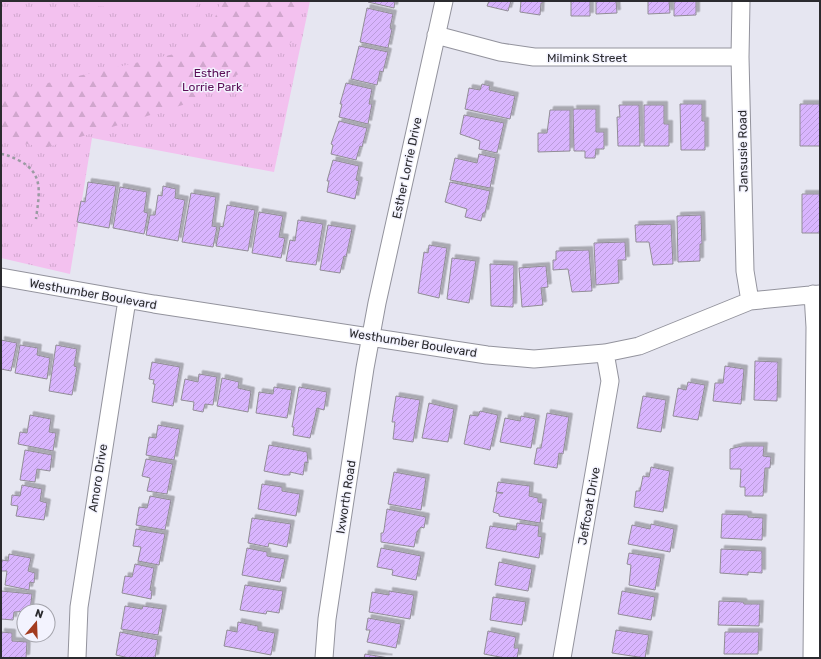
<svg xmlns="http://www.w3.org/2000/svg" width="821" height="659" font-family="Rubik,sans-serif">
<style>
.grass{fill:url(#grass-tufts)}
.forest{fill:url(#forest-firs)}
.pitch{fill:#f3c1ef}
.building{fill:url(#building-hatch);stroke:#918d96;filter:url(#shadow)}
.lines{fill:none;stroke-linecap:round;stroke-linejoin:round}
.street-casing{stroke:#93939d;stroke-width:19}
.path{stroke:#9b9ba3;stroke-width:2.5;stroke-dasharray:3 3;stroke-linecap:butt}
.street{stroke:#fff;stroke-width:17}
.labels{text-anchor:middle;stroke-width:3;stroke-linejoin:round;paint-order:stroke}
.street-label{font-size:12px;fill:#2b2b2f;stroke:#f3f3fe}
.park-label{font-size:12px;fill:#5a0f58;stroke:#f3f3fe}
</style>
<defs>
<pattern id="grass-tufts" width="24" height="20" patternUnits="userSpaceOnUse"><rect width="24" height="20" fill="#f3c1ef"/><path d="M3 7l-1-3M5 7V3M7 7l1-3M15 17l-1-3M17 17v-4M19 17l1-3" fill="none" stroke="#d0a6cd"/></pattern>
<pattern id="forest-firs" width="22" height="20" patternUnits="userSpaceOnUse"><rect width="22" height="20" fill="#f3c1ef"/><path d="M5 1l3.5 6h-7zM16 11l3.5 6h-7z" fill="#d0a6cd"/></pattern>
<pattern id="building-hatch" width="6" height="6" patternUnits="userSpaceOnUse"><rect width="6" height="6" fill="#d9b5fe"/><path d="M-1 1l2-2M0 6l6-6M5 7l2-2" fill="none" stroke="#ba9cda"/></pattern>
<filter id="shadow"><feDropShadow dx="3.5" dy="-3.5" stdDeviation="0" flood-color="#0004"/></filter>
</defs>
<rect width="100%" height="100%" fill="#e6e6f1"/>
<path class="grass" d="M1,1H310L274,172L92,138L70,274L1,258Z"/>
<path class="forest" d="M221,1H300L295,40L192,102L45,148L1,138V99L17,90L183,52L212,26Z"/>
<path class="pitch" d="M79,1H198L197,5L191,11L159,8L78,6Z"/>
<path class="building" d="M369,1H395L394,8L368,2Z
M489,1H511L508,11L487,6Z
M521,1H543V3H541L540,15L520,12Z
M571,1H590V16H571Z
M596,1H616L617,13L596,14Z
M648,1H669L670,13L648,14Z
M674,1H696V15L674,16Z
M367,8L393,14L390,28L392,29L388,48L360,42Z
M359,46L388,52L383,72L380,71L377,85L351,79Z
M346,83L372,89L369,104H372L368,124L339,117L342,104H340Z
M482,84L490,86L489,90L515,96L510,119L465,109L469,88L480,90Z
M680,104H702V121H705V150H681Z
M800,104H820V146H800Z
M619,105H639L640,146H618L617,117H620Z
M644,105H664V124H669V146H644Z
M573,109H596V132H604V149H596L595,158H585V151H574Z
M550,110H570V151L538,152V133H547Z
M464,115L504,123L497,153L479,149L480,141L460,134Z
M339,121L367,128L362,147L360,146L356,160L331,154L333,145L331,144Z
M479,154L496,158L490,188L450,180L455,158L477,163Z
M333,160L359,166L356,180L359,181L355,199L327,192L329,181H327Z
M88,182L116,186L109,228L77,222L81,201L85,202Z
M450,182L490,191L485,213H483L481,221L465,217L467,209L445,202Z
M163,186L176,189L175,198L185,200L178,241L146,235L150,215H155L158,195L162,196Z
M120,187L147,192L144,212L148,213L144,234L113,228Z
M191,193L216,197L212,226L217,227L213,247L182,242Z
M802,194H820V233H802Z
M227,205L255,210L248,251L216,246L220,226L223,227Z
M259,212L283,216L279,237L285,238L281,258L252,253Z
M701,215L702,244H700V261L678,262L677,216Z
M298,220L323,224L316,265L286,261L290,240L295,241Z
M671,224L673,264L653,265L649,242H636L635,225Z
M328,225L352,229L346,257L344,256L340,273L320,270Z
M625,242L626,260H618L619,283L596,285L594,243Z
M429,245L447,248L439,298L418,293L424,252L428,253Z
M589,250L592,291L572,292L568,269L553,270V260H556V251Z
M452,258L476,261L469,303L447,299Z
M490,264L514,265L513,307L491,306Z
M546,266L548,287L541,288L543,305L522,307L519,268Z
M1,340L17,343L11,371L1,369Z
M20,345L38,348L37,355L50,358L47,379L15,373Z
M56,345L77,349L74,366L77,367L72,395L49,391Z
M755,361L778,362L777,401L754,400Z
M152,362L180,367L173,406L152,402L155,384H153L154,380L149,379Z
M725,366L744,369L741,404L713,401L715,383H723Z
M199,374L217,377L213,405L205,404L203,412L193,410L194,402L181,400L185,379L198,382Z
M222,378L239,382L238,388L251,391L248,412L217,406Z
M688,382L705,385L698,420L673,416L678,388L686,390Z
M274,387L292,390L287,418L256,413L259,392L273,394Z
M299,387L327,392L324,410L317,408L310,438L293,435L294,427H292Z
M396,396L420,400L413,442L393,439L395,422H392Z
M643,396L666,400L661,432L637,428Z
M429,403L454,409L448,442L422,438Z
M480,411L498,415L490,450L464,444L470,415L478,416Z
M547,413L569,417L563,454L559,453L557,468L534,464L537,448H541Z
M30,415L51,419L49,432L56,433L53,451L18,444L20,432L27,433Z
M521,416L536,419L531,448L500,442L505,418L520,421Z
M158,425L180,429L174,460L146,455L149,437L156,438Z
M269,445L307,452L308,463L305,462L303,475L290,472V475H284L264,471Z
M742,446H764L763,456L771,457L770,468H765L763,496H745V487H740L741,469H730V449Z
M25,450L52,455L50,471L37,469L35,482L20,480Z
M146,459L173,464L167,494L147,491L150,478L142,476Z
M651,467L670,471L663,512L634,507L636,491H640L643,476L649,477Z
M394,472L426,478L421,510L388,504Z
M498,482L530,486L529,496L538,498V502L543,503L540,523L499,516V514L493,512L497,493H503L496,492Z
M262,484L282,487V491L300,494L296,516L258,509Z
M22,485L42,489L40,501L47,503L44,520L16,516L18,506L11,505L12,495L20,496Z
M150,496L171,500L165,530L136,525L139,507L147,508Z
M387,509L426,517L424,528L421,527L417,532L414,547L381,542V533H383L384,530Z
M722,514L748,515V517L763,518L762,540L721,538Z
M252,518L291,524L287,547L269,543L268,547L248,543Z
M517,523L539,526L538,536L542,537L539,558L486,548L490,526L516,530Z
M651,524L674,529L670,552L628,544L632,525L650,529Z
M136,529L165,534L159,565L138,561L141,547L133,546Z
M247,548L267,552V556L285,559L280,582L242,575Z
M381,548L421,556L416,580L392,575L393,570L377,567Z
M721,549L762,551V573L748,572V575L720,573Z
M629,553L661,558L655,590L629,585L631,565L627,564Z
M9,554L31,558L28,571L35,573L34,583L30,582L29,590L5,585L7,571H1V567L2,560L8,561Z
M499,562L532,569L528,591L495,585Z
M135,564L154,568L150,590L152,591L151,599L122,593L125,576L132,577Z
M245,585L283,591L279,613L267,611L266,614L240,610Z
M1,591L32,594L30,611L14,612L13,620L1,619Z
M389,591L414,595L410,619L369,612L372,592L389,595Z
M622,591L655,597L651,620L618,614Z
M493,597L526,602L522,625L490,620Z
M719,601L743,602L744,604H760L759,626L718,625Z
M125,606L142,609L143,606L163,609L158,635L121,629Z
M368,618L401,624L396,648L367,642L370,630H366Z
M238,622L258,626V630L275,633L271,655L224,646L227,630L237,632Z
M616,630L649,635L645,658L612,653Z
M488,631L516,637L514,648H519L517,658H505L484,654Z
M1,632L12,633V641L27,642L26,658H1Z
M120,632L158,640L155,658H129L116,655Z
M725,632H759L758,654H724Z
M365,654L389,658H364Z"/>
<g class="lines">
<g class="street-casing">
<path id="street" d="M741,1L740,57L745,271L750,301
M436,35L500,52L534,57H740
M1,277L154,304L487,355L534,359L605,353L639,346L750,301L820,294
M77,658L79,607L127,300
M324,658L327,619L365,368L377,303L444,1
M562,658L610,381L605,353
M812,658L815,327L813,294"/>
</g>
<path class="path" d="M1,154C8,155 12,157 18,160C45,173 39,194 36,219"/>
<use href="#street" class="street"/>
</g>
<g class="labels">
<g class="street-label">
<text x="587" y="62">Milmink Street</text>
<text transform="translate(743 151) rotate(-91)" y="4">Jansusie Road</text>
<text transform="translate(407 168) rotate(-78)" y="4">Esther Lorrie Drive</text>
<text transform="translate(93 294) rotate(10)" y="4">Westhumber Boulevard</text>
<text transform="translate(413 343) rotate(9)" y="4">Westhumber Boulevard</text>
<text transform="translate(98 478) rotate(-81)" y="4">Amoro Drive</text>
<text transform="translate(346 497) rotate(-81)" y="4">Ixworth Road</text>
<text transform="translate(589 506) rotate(-80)" y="4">Jeffcoat Drive</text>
</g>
<g class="park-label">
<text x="212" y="77">Esther<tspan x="212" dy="14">Lorrie Park</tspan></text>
</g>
</g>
<rect width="821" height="659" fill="none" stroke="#2b2b2f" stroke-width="4"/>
<g transform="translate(36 623) rotate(19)"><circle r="19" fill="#f3f3fe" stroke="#a3a3ab"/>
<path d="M0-3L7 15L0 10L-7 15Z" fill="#a33b1f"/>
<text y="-6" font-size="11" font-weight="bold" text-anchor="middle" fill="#2b2b2f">N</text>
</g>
</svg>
